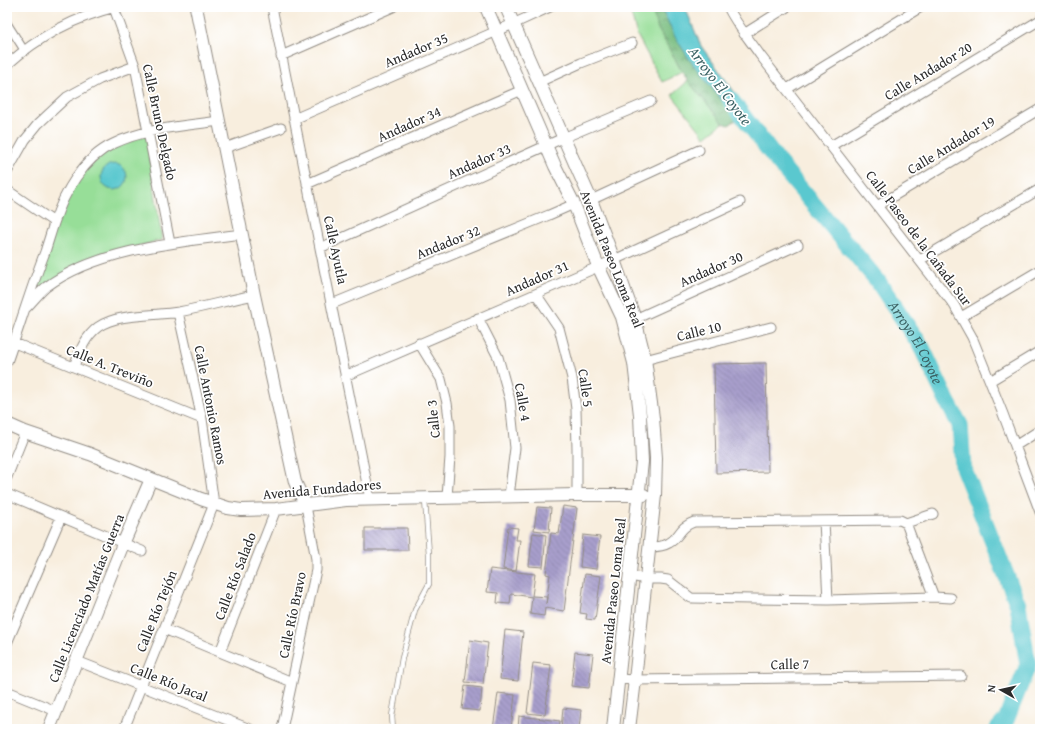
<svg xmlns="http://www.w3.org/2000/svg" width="1047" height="736" font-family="'Gentium Book Plus',serif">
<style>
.forest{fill:url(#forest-crowns);stroke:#527456}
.park{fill:#97de98;stroke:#618462}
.water{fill:#5ac8cf;stroke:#427a7d}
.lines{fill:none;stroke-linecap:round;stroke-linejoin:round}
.river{stroke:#5ac8cf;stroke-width:17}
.building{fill:url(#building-back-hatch)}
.service-casing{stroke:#928c84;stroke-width:6}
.pedestrian-casing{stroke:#928c84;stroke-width:9}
.minor-casing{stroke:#928c84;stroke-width:11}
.tertiary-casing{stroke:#928c84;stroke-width:14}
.service{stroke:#fff;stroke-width:4.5}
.pedestrian{stroke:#fff;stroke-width:7}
.minor{stroke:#fff;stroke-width:9}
.tertiary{stroke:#fff;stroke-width:12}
.labels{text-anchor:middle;stroke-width:3.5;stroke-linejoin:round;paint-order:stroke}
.street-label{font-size:14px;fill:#2b2b2b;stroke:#fff}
.water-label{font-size:15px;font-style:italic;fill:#3b6264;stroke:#fff}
</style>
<defs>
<pattern id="forest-crowns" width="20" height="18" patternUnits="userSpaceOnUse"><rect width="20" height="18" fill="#79bd80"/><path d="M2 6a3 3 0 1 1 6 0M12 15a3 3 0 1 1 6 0" fill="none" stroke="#639a69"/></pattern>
<pattern id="building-back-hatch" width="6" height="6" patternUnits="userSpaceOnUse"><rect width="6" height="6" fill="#a89fcc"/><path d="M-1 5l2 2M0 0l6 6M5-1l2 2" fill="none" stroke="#8982a6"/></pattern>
</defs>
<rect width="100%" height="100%" fill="#fff"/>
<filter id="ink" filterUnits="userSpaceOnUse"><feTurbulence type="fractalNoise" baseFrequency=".025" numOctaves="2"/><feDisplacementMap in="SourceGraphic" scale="8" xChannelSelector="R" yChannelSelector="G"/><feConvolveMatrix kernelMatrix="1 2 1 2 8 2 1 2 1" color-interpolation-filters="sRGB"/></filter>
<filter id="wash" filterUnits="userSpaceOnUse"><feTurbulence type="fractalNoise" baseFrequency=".012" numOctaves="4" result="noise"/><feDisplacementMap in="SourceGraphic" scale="16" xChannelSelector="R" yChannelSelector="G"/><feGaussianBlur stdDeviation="0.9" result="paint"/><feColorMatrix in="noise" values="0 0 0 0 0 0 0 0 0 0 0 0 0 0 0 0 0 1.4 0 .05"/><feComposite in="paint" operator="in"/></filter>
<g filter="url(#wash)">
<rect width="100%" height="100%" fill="#f8eede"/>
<path class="forest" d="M651,7H661L666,18L737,119L729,125L723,123L688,81L682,72L658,29Z"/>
<path class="park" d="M629,7H651L658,29L682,72L662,82L637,35Z
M688,81L723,123L705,137L672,95Z
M146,132L162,240L102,256L28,303L67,193L92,159Z"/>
<path class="water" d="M661,7H685L701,46L749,112L738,121L691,62L675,37Z
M101 177a13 13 0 1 1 26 0a13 13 0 1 1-26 0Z"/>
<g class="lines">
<path class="river" id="s1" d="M730,99L778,162L877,280L921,346L947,401L960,425L963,467L1018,605L1028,665L1006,720L998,729"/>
</g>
<g id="blocks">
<path class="building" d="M766,363L768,472L716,473L714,364Z
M563,506L577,508L564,611L545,608L544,616L530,614L532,597L511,594L510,604L497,603L498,593L487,592L490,569L535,574L532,596L547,597L546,604L550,575L546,574L551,533L559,534Z
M537,507L551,508L549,532L534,530Z
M508,527L518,528L516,540H520L516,571L503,569Z
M365,528H407L408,550H365Z
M533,533L546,535L543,567L529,566Z
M583,535L600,537L596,569L580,567Z
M585,574L601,576L595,620L586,619L587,614L580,613Z
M505,630L523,632L518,681L500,679Z
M470,640L488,643L483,684L465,682Z
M575,652L593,654L589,688L571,686Z
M533,663L551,665L545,715L527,713Z
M465,686L482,688L480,711L462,709Z
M498,693L515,695L511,729H493Z
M563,708L581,710L579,729H561Z
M519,716L560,721L559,729H518Z"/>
</g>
</g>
<g filter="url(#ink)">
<use href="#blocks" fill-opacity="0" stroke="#928c84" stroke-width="1"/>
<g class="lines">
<g class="service-casing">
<path id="service" d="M393,729L392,716L402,658L415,610L429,584V554L425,500"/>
</g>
<g class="pedestrian-casing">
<path id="pedestrian" d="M7,23L24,50"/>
</g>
<g class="minor-casing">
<path id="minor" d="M272,7L370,499
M728,7C736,24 749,39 760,55L954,305L972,337L1003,414L1040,512
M114,8L135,66L170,243
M744,34L787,7
M281,56L393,7
M7,65C38,37 75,17 116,7
M539,82L581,63L632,43
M787,89L921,7
M294,119L513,24L550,7
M831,146L1040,20
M225,148L281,128
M7,172L25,140L38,124L67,97L100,79L135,66
M307,184L522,90
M7,190L54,222
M591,200L699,150
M877,206L1040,109
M320,248L563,138L651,101
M920,260L1040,189
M536,294L559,328L572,378L576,409L577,449V495
M332,304L549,215L574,204
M27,307C33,301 39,293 46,287C97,249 180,242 242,234
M961,317L1040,270
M478,318L498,357L510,400L515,448L509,496
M635,319L798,245
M7,340L202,419
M419,343L441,379L447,403L450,426V457L447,497
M641,361L771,327
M7,362C20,325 31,288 45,252C48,242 51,233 54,223C64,193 83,158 113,144C146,128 184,126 220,121
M74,366C80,351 85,337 98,327C117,313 156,316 179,312C204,307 229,300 254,295
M345,376L614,260L740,202
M990,381L1040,351
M1015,446L1040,430
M7,477L25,432
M7,494L142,551
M824,521L828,600
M906,523L934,597
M650,547C656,547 664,546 669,543C680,537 679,527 694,522L900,520L906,523L933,514
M630,576L646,579H661L668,580L691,598L828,600L934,597L951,598
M164,629L292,682
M7,643L61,517
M220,652L276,509
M77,661L250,729
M619,679L635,680L961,676
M7,691L56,711
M124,729L214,504L202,419L178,312
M282,729L316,570V559L306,506"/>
</g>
<g class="tertiary-casing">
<path id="tertiary" d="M196,7L254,295L295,482L306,506
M486,7L555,166L574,204L598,266L622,317L634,363L640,415L642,462L613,729
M506,7L591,200L614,260L635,319L645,359L653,418L656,458L655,495L635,680L629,729
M7,424L25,432L90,454L201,499L228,508L241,510L276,509L346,500L577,495H644
M49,729L123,544L151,479"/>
</g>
<use href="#service" class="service"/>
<use href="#pedestrian" class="pedestrian"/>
<use href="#minor" class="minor"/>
<use href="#tertiary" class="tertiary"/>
</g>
</g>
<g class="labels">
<g class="street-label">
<text transform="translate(416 50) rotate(-23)" y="5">Andador 35</text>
<text transform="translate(928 71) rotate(-31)" y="5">Calle Andador 20</text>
<text transform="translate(160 122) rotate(78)" y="5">Calle Bruno Delgado</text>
<text transform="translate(409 124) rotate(-24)" y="5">Andador 34</text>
<text transform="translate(951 145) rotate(-31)" y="5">Calle Andador 19</text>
<text transform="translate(479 161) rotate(-24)" y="5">Andador 33</text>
<text transform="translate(919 238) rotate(53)" y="5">Calle Paseo de la Cañada Sur</text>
<text transform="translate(448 242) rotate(-22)" y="5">Andador 32</text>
<text transform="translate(336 250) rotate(78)" y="5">Calle Ayutla</text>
<text transform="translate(612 259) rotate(68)" y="5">Avenida Paseo Loma Real</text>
<text transform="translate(711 269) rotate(-24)" y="5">Andador 30</text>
<text transform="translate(537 278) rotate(-24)" y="5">Andador 31</text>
<text transform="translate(699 331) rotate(-14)" y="5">Calle 10</text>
<text transform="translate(110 366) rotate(22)" y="5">Calle A. Treviño</text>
<text transform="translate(586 388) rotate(82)" y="5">Calle 5</text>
<text transform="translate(523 402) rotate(80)" y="5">Calle 4</text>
<text transform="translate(211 405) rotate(79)" y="5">Calle Antonio Ramos</text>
<text transform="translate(433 419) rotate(-96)" y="5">Calle 3</text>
<text transform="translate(322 489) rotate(-5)" y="5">Avenida Fundadores</text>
<text transform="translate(235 576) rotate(-69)" y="5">Calle Río Salado</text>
<text transform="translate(613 591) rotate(-84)" y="5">Avenida Paseo Loma Real</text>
<text transform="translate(86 598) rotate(-68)" y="5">Calle Licenciado Matías Guerra</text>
<text transform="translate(156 611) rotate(-68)" y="5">Calle Río Tejón</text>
<text transform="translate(292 615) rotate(-78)" y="5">Calle Río Bravo</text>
<text transform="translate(790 664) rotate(-1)" y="5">Calle 7</text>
<text transform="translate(169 682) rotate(22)" y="5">Calle Río Jacal</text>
</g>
<g class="water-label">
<text transform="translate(720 86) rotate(53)" y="5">Arroyo El Coyote</text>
<text dy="5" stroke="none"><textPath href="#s1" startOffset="307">Arroyo El Coyote</textPath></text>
</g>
</g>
<rect width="1047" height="736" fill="none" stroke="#fff" stroke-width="24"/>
<g transform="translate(1001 690) rotate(278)" stroke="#ffffff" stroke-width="3" paint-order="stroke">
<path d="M0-3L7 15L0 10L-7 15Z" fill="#2b2b2b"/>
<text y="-6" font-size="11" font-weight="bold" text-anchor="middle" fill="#2b2b2b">N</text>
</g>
</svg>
